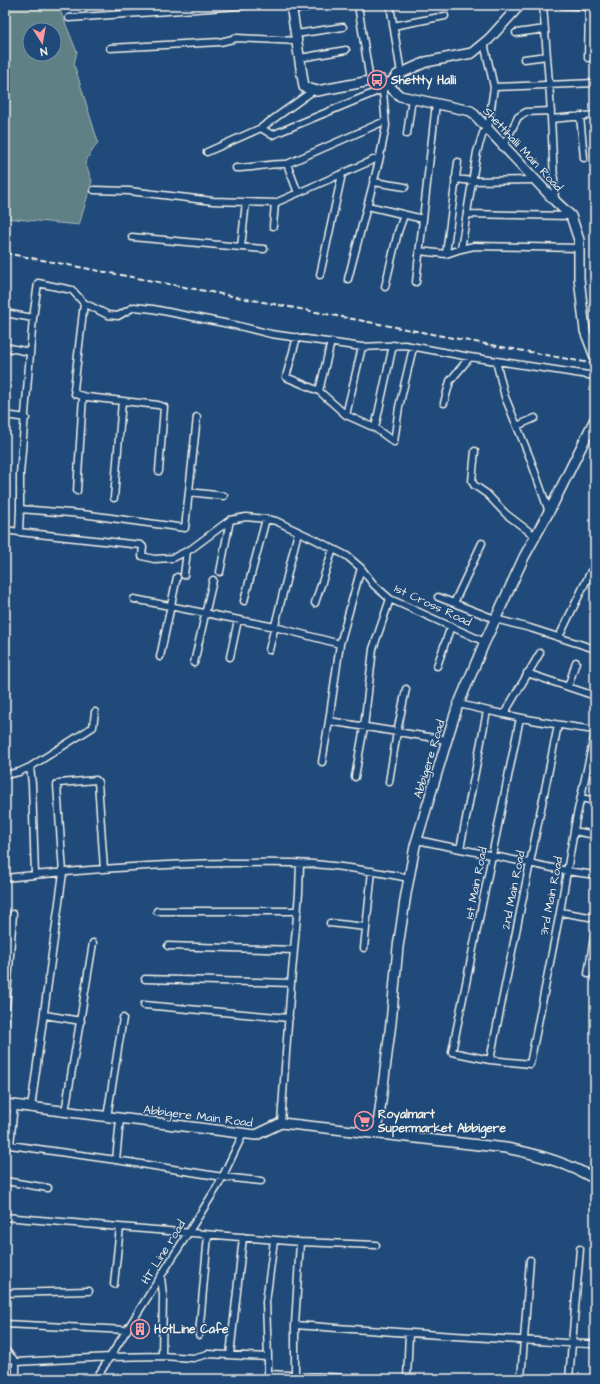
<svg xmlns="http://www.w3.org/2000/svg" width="600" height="1384" font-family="'Architects Daughter',sans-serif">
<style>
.green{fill:#5f8084;stroke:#aab8b6;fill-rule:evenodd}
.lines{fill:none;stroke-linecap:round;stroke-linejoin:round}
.street-casing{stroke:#f4f1e8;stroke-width:9}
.secondary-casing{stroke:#f4f1e8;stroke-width:12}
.street{stroke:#1f4a7a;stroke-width:6}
.secondary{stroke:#1f4a7a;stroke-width:9}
.rail{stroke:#f4f1e8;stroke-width:2;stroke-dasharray:6 3;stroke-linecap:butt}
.labels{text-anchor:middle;stroke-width:3;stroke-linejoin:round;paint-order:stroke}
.poi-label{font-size:12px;font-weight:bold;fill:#f4f1e8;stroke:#1f4a7a;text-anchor:start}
.street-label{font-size:12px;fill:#f4f1e8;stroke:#1f4a7a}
</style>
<rect width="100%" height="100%" fill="#1f4a7a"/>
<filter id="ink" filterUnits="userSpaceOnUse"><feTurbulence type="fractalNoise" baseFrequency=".025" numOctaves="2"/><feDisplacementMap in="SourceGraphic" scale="8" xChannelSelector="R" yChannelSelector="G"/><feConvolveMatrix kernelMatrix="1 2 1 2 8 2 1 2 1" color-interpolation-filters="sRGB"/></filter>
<g filter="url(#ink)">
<path class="green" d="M5,5H58L77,52L74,64L98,142L85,162L92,181L79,225L5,218ZM30,30H54V54H30Z"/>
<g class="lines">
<g class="street-casing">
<path id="street" d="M358,5L370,81
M390,5L401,73
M543,5L550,96L555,201
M562,5L595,7
M292,10L320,5
M69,18L253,5
M393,26L445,16
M516,33L545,29
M296,34L343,27
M484,43L494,87L595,83
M110,48L220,42L237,38L297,41
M300,58L346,50
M588,58L589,5
M524,59L547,56
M580,116L584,158
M551,119L595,115
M261,128L272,135L383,89
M407,134L412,98
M504,145L518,117L526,112L551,111
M207,152L261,128L314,90
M287,164L385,121
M236,168C253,168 270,163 287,164L298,193
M455,179L473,181L536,180
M374,182L405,187
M94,190L129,191L213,201L275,203L380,157
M368,206L423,219
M468,214L571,216
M273,226L275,203
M132,237L241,247L246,202
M241,247L264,249
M461,249L477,152L483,133L488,129L494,87
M419,251L446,254L461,249L474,246L579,248
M446,254L458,162
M320,275L342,174
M348,279L379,161L386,126L382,80
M416,282L436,103
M385,287L398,232L404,215
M84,303L74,389L75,394L87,397L158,405L164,407L159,471
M5,313L33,318L20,474V509L82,514L185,528L197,417
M33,318L38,283L72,290L84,303L108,315L118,316L134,307L153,309L239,326L271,334L362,347L405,345L470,357L450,381L444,403
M297,337L286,377L319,391L346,415L375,428L394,442L399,407L412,352L415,347
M5,347L29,352
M470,357L595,376
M496,361L505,397L530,458L549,512
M319,391L331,342
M5,415L26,418
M346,415L362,347
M517,426L535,418
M375,428L393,345
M475,451L472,481L474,485L487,494L506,514L535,536
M77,491L83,396
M189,492L224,496
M114,498L122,401
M5,530L19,532L141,545L143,547L142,556L154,559L173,558L191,549L230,520L246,517L266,519L276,521L316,540L347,556L361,568L374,585L390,599L485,642
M19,532L20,509
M220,572L230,520
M184,575L187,551
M438,597L495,619L530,628L595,649
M134,599L275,627L340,644L329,721
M244,601L266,519
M315,603L333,549
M454,603L482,543
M559,637L591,571
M340,644L361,568
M269,650L298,532
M160,657L177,577
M230,657L238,620
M194,663L213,580
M437,666L451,626
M527,673L595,696
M568,687L576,662
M459,704C504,715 549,724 595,730
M504,714L540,653
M520,718L452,1052L490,1060L530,1064L560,912L576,819L595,733
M322,762L329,721L447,740
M5,775L19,772L30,767
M355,777L364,727L373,649L390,599
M389,782L397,732L406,689
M581,798L595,801
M574,831L595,835
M417,840L567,871L595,875
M460,849L487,711
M35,875L32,784L30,767L93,727L95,712
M5,878C79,870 154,864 228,863C256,863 285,862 313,864C345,866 377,872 409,878
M157,911H298
M560,912L595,918
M330,923L366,927
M364,948L372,871
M294,950L299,893L300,864
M588,974L595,931
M145,979L291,983L294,950L168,946
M144,1005L289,1018
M45,1015L81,1021
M5,1024L13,914
M490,1060L558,725
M14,1105L10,1145L116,1160
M31,1108L63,873L57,785L59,783L96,780L98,782L104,869
M65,1112L93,943
M107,1117L123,1018
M120,1119L116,1160L223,1177L261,1181
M281,1123L291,983
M5,1181L48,1188
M5,1217L120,1227
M161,1277L163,1295L162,1356
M114,1284L120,1227L300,1242L376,1245
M5,1293L89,1291
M5,1324L127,1330
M295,1325L300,1242
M199,1335L208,1235
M5,1350L16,1362
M230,1355L243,1237
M268,1357L266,1302L274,1240
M268,1374L368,1379
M295,1375V1325C370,1330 444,1336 519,1340C545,1341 570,1344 595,1344
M16,1379V1362L110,1357L162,1356L193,1358L208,1354L268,1357V1379
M96,1379L219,1184L243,1134
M407,1379L409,1333
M521,1379L530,1260
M569,1379L580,1249"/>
</g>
<g class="secondary-casing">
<path id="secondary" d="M291,5L304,87L317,91L370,81L382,80L400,96L471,111L555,201L571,216L579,240V278L585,331L595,357
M388,86L397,75L426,62L472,53L489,39L520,5
M5,1104L256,1135L281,1123L506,1148C537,1154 568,1163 595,1179
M377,1133L391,1023L398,947L406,894L415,846L449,733L457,708L483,646L524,557L552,506L595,419"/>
</g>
<use href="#street" class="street"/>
<use href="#secondary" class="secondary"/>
<path class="rail" d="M5,253L453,338L595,364"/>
</g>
</g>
<defs>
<g id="bus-ring" transform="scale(1)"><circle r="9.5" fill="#1f4a7a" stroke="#ff9aa2" stroke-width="1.5"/><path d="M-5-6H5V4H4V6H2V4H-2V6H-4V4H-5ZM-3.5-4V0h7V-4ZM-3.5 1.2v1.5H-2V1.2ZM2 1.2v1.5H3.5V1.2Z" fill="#ff9aa2"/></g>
<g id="supermarket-ring" transform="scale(1)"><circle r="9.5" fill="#1f4a7a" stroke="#ff9aa2" stroke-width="1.5"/><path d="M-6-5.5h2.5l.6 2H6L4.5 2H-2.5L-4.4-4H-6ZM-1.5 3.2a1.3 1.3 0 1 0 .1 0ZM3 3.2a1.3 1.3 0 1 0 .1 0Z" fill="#ff9aa2"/></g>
<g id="building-ring" transform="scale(1)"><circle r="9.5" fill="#1f4a7a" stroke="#ff9aa2" stroke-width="1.5"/><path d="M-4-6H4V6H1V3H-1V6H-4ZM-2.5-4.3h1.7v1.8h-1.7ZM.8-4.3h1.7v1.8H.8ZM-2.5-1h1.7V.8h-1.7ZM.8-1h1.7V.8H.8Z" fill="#ff9aa2"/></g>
</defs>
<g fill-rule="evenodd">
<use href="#bus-ring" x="377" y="80"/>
<use href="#supermarket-ring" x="364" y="1121"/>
<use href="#building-ring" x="140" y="1329"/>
</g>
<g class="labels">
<g class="poi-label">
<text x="391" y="84">Shettty Halli</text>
<text x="378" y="1118">Royalmart<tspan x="378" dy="14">Supermarket Abbigere</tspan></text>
<text x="154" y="1333">HotLine Cafe</text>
</g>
<g class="street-label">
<text transform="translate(523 149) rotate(47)" y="4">Shettihalli Main Road</text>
<text transform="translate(433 605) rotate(25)" y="4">1st Cross Road</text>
<text transform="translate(429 759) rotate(-73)" y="4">Abbigere Road</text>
<text transform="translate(476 883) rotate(-79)" y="4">1st Main Road</text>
<text transform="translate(513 890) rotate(-79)" y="4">2nd Main Road</text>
<text transform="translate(551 896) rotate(-79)" y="4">3rd Main Road</text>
<text transform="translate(198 1116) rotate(7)" y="4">Abbigere Main Road</text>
<text transform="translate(163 1252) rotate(-58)" y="4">HT Line road</text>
</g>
</g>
<rect width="600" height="1384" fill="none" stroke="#1f4a7a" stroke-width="20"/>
<rect x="10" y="10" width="580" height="1364" fill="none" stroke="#f4f1e8" stroke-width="1.5" filter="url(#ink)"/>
<g transform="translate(42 42) rotate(169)"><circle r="19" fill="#1f4a7a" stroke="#748da6"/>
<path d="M0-3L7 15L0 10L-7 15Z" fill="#ff9aa2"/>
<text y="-6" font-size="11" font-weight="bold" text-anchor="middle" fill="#f4f1e8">N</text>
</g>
</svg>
